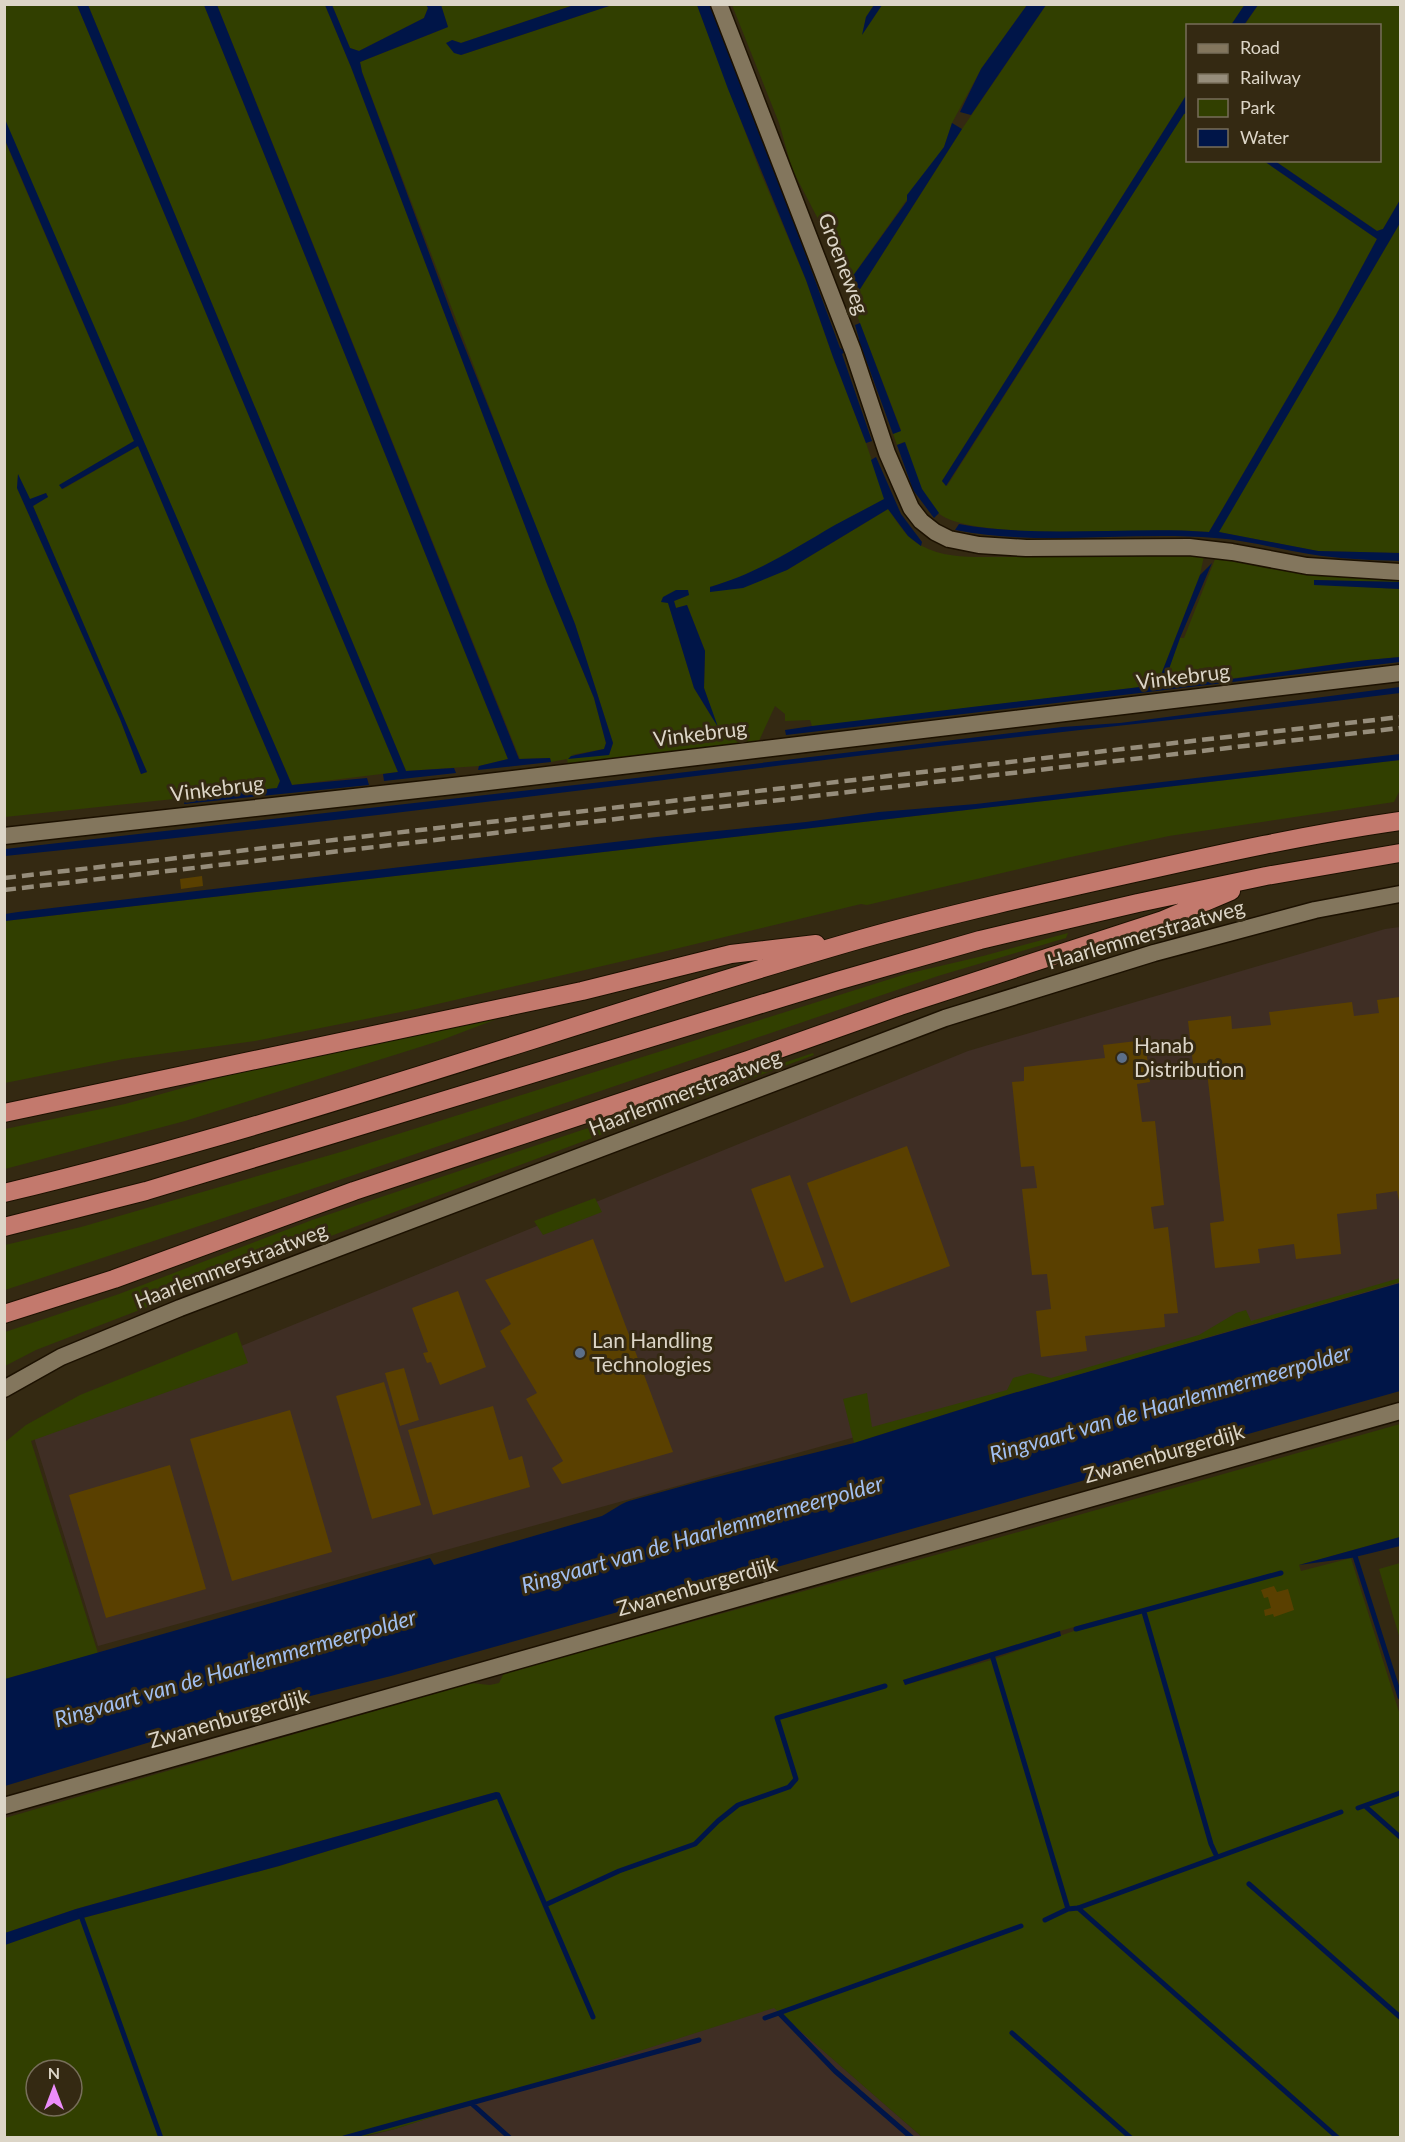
<svg xmlns="http://www.w3.org/2000/svg" width="1405" height="2142" font-family="Lato,sans-serif">
<style>
.industrial{fill:#3f2e24}
.green{fill:#313f00;fill-rule:evenodd}
.water{fill:#001548}
.lines{fill:none;stroke-linecap:round;stroke-linejoin:round}
.stream{stroke:#001548;stroke-width:5}
.building{fill:#5a4000}
.minor-casing{stroke:#1c1100;stroke-width:19}
.tertiary-casing{stroke:#1c1100;stroke-width:19}
.secondary-casing{stroke:#1c1100;stroke-width:19}
.motorway-casing{stroke:#1c1100;stroke-width:20}
.minor{stroke:#83765d;stroke-width:16}
.tertiary{stroke:#83765d;stroke-width:16}
.secondary{stroke:#83765d;stroke-width:16}
.motorway{stroke:#c3796d;stroke-width:18}
.rail{stroke:#968d7b;stroke-width:4.5;stroke-dasharray:12 6;stroke-linecap:butt}
.service-dot{fill:#5c6f8a;stroke:#342912;stroke-width:2}
.labels{text-anchor:middle;stroke-width:6;stroke-linejoin:round;paint-order:stroke}
.street-label{font-size:21px;fill:#dcd5c7;stroke:#342912}
.poi-label{font-size:21px;fill:#dcd5c7;stroke:#342912;text-anchor:start}
.water-label{font-size:22px;font-style:italic;fill:#a1bff1;stroke:#342912}
</style>
<rect width="100%" height="100%" fill="#342912"/>
<path class="industrial" d="M1400,927V1283L1007,1395L98,1646L32,1431L968,1051L1385,929Z
M774,2007L922,2137L360,2138L395,2129Z"/>
<path class="green" d="M426,4L428,8L424,18L359,51L350,48L332,5Z
M4,5H77L398,772L292,785L142,438L5,130Z
M88,5H204L508,759L479,766L406,771Z
M217,5H325L351,67L547,584L594,698L606,743L604,749L571,755H609L613,743L575,624L517,480L362,72L360,62L448,27L441,5H574L461,43L452,40L461,55L612,5H697L760,171L806,280L833,357L866,443L885,499L836,525L770,565L739,578L710,587L787,570L888,509C898,523 907,539 922,546C946,559 977,557 1003,557C1070,558 1137,550 1204,556L1200,575L1157,685L823,726H812L810,720L785,721V714L775,706L758,743L568,765L567,759L551,762L550,758L520,759ZM689,595L674,601L676,608L687,605L705,651L704,688L716,724L694,688L668,602Z
M732,5H874L866,17L863,33L882,5H1027L981,69L952,123L944,147L845,287L841,270L830,242L792,169L779,123Z
M1046,5H1245L1231,25L1188,26L1187,94L942,481L947,486L1184,113H1187L1188,160L1264,161L1377,239L1336,315L1209,532C1155,526 971,544 937,512C921,495 912,464 904,442L897,445L893,434L901,430L854,308L858,306L855,297L962,129Z
M1258,5H1400V200L1383,229L1377,231L1275,161L1380,160V26H1244Z
M4,139L134,441L60,485L63,489L138,446L280,781L277,788L5,817ZM18,475L30,500L46,493L48,497L33,506L147,772L141,774L120,719L17,488Z
M1400,223V553L1318,551L1218,532Z
M1217,554L1400,575V582L1315,580L1314,584L1400,589V657C1321,663 1242,680 1162,686L1180,638H1184Z
M1400,760V790L1394,802L1169,836L1066,858L867,905L861,904L650,955L416,1009L255,1041L124,1059L5,1083V921Z
M1068,933L1066,938L938,976L348,1177L5,1290V1245L81,1227L344,1151L906,974L983,956Z
M523,1009L439,1041L185,1121L5,1169V1129L125,1104L317,1051Z
M813,1053L814,1055L357,1226L36,1350L5,1366V1332L119,1294L312,1220Z
M595,1198L602,1212L543,1235L534,1221Z
M1400,1278V1282L1007,1395L854,1443L843,1399L867,1393L872,1427L1007,1390L1013,1378L1031,1373L1051,1378L1199,1335L1236,1313L1246,1310L1251,1321Z
M237,1332L248,1363L31,1441L98,1653L5,1679V1442L26,1425L80,1395Z
M1400,1424V1537L1299,1565L1301,1571L1351,1558L1400,1715V2137H922L774,2008L395,2129L360,2137H5L4,1945L79,1919L279,1866L497,1799L499,1793L496,1792L76,1909L5,1933V1818L471,1683L490,1685L499,1683L504,1673L983,1542ZM1128,1612L991,1660L905,1685L903,1680L1060,1631ZM36,2070H72V2106H36Z
M1400,1563V1639L1379,1569Z"/>
<path class="water" d="M1245,4L1258,5L1244,25H1231Z
M77,5H88L406,771L454,768L456,773L384,781L383,774L398,772Z
M204,5H217L519,759L550,758L551,762L478,770L479,766L508,759Z
M325,5H332L350,48L359,51L424,18L428,8L426,5H441L448,27L360,62L362,72L455,323L575,624L613,743L609,755L568,759L571,756L604,749L606,743L594,698L547,584L351,67Z
M574,5H612L461,55L454,53L446,43L452,40L461,43Z
M697,5H714L840,348L846,351L842,354L872,441L866,443L833,357L806,280L728,89Z
M874,5H882L862,35L866,17Z
M1027,5H1046L971,115L960,112L981,69Z
M1187,94V113L1184,114L946,486L942,481Z
M4,117L292,785L367,778L369,785L184,804L186,798L277,788L280,781L138,446L62,489L59,485L134,441L5,140Z
M952,123L962,129L855,297L858,306L854,308L845,287L907,201V195L944,147Z
M1264,161H1275L1377,231L1383,229L1400,200V223L1219,532L1318,551L1400,553V561C1371,560 1339,559 1309,554C1278,549 1246,540 1215,538C1128,531 1041,547 955,530L959,524C1041,539 1126,526 1209,532L1336,315L1377,239Z
M860,323L901,431L893,434L862,349L858,347L856,343L859,339L855,325Z
M905,442L922,489L939,513L934,518L913,490L897,445Z
M876,457L901,514L922,542L921,546L908,536L888,509L787,570L743,588L710,592V587C758,573 792,550 835,525C851,516 868,508 884,499L871,460Z
M18,474L30,499L46,493L48,497L33,506L147,772L141,774L120,719L17,488Z
M1212,563L1180,638L1163,686C1242,681 1321,663 1400,657V662L786,735L785,730L812,726L1157,685L1200,575Z
M1314,580L1400,582V589L1314,585Z
M676,590H688L689,595L674,601L676,608L687,605L705,651L704,688L718,727L694,688L668,603L661,602L663,597Z
M1400,687V693C1228,715 1054,732 881,753C589,789 297,827 5,856V849L602,782L1062,727L1120,723Z
M1400,754V760L5,921V914L18,912L657,837L806,822L879,812L976,804Z
M1400,1283V1391L391,1676L266,1707L5,1786V1679L430,1558L434,1565L602,1516C612,1511 618,1505 629,1501L701,1481L854,1443L1007,1395Z
M1400,1537V1546L1351,1558L1299,1565Z
M1060,1631L1061,1636L905,1685L903,1680Z
M496,1792L500,1793L497,1799L279,1866L79,1919L5,1945V1933L76,1909Z"/>
<g class="lines">
<path class="stream" d="M1354,1553L1400,1697
M1144,1612L1211,1844L1217,1857
M1076,1629L1281,1573
M992,1655L1068,1909
M498,1795L593,2017
M1365,1806L1400,1837
M1358,1808L1400,1793
M1249,1884L1400,2017
M545,1905L619,1871L695,1844L718,1821L738,1805L789,1787L796,1779L777,1718L885,1686
M1078,1908L1338,2138
M80,1913L161,2138
M1045,1920L1068,1909L1078,1908L1341,1812
M779,2013L1021,1926
M765,2018L779,2013L835,2071L912,2138
M1012,2033L1131,2138
M471,2103L699,2040
M344,2138L471,2103L510,2138"/>
</g>
<path class="building" d="M202,876L203,886L181,889L180,879Z
M1400,997V1206L1397,1191L1376,1194L1377,1209L1337,1214L1341,1254L1296,1259L1294,1244L1258,1249L1260,1263L1215,1268L1210,1223L1224,1221L1206,1063L1193,1064L1188,1021L1231,1016L1232,1029L1271,1025L1269,1012L1352,1002L1354,1016L1379,1013L1377,1000Z
M1145,1040L1150,1082L1137,1084L1142,1122L1155,1121L1164,1205L1151,1207L1154,1229L1168,1227L1178,1313L1164,1314L1165,1327L1085,1336L1087,1351L1041,1357L1036,1311L1051,1309L1047,1274L1032,1275L1022,1189L1037,1188L1034,1166L1021,1167L1012,1082L1024,1081V1067L1105,1058L1103,1045Z
M907,1146L950,1266L851,1303L807,1183Z
M790,1175L824,1267L785,1282L751,1189Z
M593,1239L673,1452L562,1484L552,1468L563,1461L526,1399L537,1393L500,1331L511,1324L485,1280Z
M458,1291L486,1367L440,1385L431,1362L427,1363L423,1353L428,1352L412,1308Z
M404,1368L419,1420L400,1426L385,1373Z
M384,1382L421,1505L372,1519L336,1396Z
M493,1406L509,1460L522,1456L530,1487L433,1515L408,1430Z
M290,1410L332,1552L232,1581L190,1439Z
M170,1465L206,1589L106,1618L69,1495Z
M1274,1586L1277,1592L1288,1589L1294,1610L1274,1617L1273,1614L1265,1616L1264,1610L1271,1608L1268,1597L1264,1598L1261,1590Z"/>
<g class="lines">
<g class="minor-casing">
<path id="minor" d="M719,4L853,351L887,453L911,508L921,521L935,532L949,539L979,545L1026,548L1189,547L1232,552L1307,566L1400,572
M4,836L471,784L1400,673"/>
</g>
<g class="tertiary-casing">
<path id="tertiary" d="M4,1806L1400,1411"/>
</g>
<g class="secondary-casing">
<path id="secondary" d="M4,1389L61,1357L180,1308L945,1018L1154,953L1315,910L1400,894"/>
</g>
<g class="motorway-casing">
<path id="motorway" d="M4,1113L582,991L731,954L816,944
M4,1193C294,1124 575,1021 861,939C950,914 1040,894 1130,874C1219,854 1309,834 1400,821
M4,1227L146,1191L837,981L980,940L1138,903L1266,876L1400,853
M4,1314L114,1279L354,1191L748,1060L900,1006L1163,920L1231,891"/>
</g>
<use href="#minor" class="minor"/>
<use href="#tertiary" class="tertiary"/>
<use href="#secondary" class="secondary"/>
<use href="#motorway" class="motorway"/>
<path class="rail" d="M4,878L1400,717
M4,890L1400,728"/>
</g>
<g class="service-dot">
<circle cx="1122" cy="1058" r="6"/>
<circle cx="580" cy="1353" r="6"/>
</g>
<g class="labels">
<g class="street-label">
<text transform="translate(843 264) rotate(69)" y="7">Groeneweg</text>
<text transform="translate(1183 677) rotate(-7)" y="7">Vinkebrug</text>
<text transform="translate(700 734) rotate(-7)" y="7">Vinkebrug</text>
<text transform="translate(217 789) rotate(-7)" y="7">Vinkebrug</text>
<text transform="translate(1146 935) rotate(-16)" y="7">Haarlemmerstraatweg</text>
<text transform="translate(685 1093) rotate(-21)" y="7">Haarlemmerstraatweg</text>
<text transform="translate(231 1266) rotate(-21)" y="7">Haarlemmerstraatweg</text>
<text transform="translate(1164 1454) rotate(-16)" y="7">Zwanenburgerdijk</text>
<text transform="translate(697 1587) rotate(-16)" y="7">Zwanenburgerdijk</text>
<text transform="translate(229 1719) rotate(-16)" y="7">Zwanenburgerdijk</text>
</g>
<g class="poi-label">
<text x="1134" y="1053">Hanab<tspan x="1134" dy="24">Distribution</tspan></text>
<text x="592" y="1348">Lan Handling<tspan x="592" dy="24">Technologies</tspan></text>
</g>
<g class="water-label">
<text transform="translate(1170 1403) rotate(-16)" y="8">Ringvaart van de Haarlemmermeerpolder</text>
<text transform="translate(702 1534) rotate(-16)" y="8">Ringvaart van de Haarlemmermeerpolder</text>
<text transform="translate(235 1668) rotate(-16)" y="8">Ringvaart van de Haarlemmermeerpolder</text>
</g>
</g>
<rect width="1405" height="2142" fill="none" stroke="#dcd5c7" stroke-width="12"/>
<rect x="1186" y="24" width="195" height="138" fill="#342912" stroke="#776e5a" stroke-width="1.5"/>
<rect x="1198" y="44" width="30" height="9" fill="#83765d" stroke="#776e5a" stroke-width="1.5"/>
<text x="1240" y="54" font-size="18" fill="#dcd5c7">Road</text>
<rect x="1198" y="74" width="30" height="9" fill="#968d7b" stroke="#776e5a" stroke-width="1.5"/>
<text x="1240" y="84" font-size="18" fill="#dcd5c7">Railway</text>
<rect x="1198" y="99" width="30" height="18" fill="#313f00" stroke="#776e5a" stroke-width="1.5"/>
<text x="1240" y="114" font-size="18" fill="#dcd5c7">Park</text>
<rect x="1198" y="129" width="30" height="18" fill="#001548" stroke="#776e5a" stroke-width="1.5"/>
<text x="1240" y="144" font-size="18" fill="#dcd5c7">Water</text>
<g transform="translate(54 2088)"><circle r="28" fill="#342912" stroke="#776e5a" stroke-width="1.5"/>
<path d="M0-4.5L10 22L0 15L-10 22Z" fill="#ec8cfa"/>
<text y="-9" font-size="16" font-weight="bold" text-anchor="middle" fill="#dcd5c7">N</text>
</g>
</svg>
